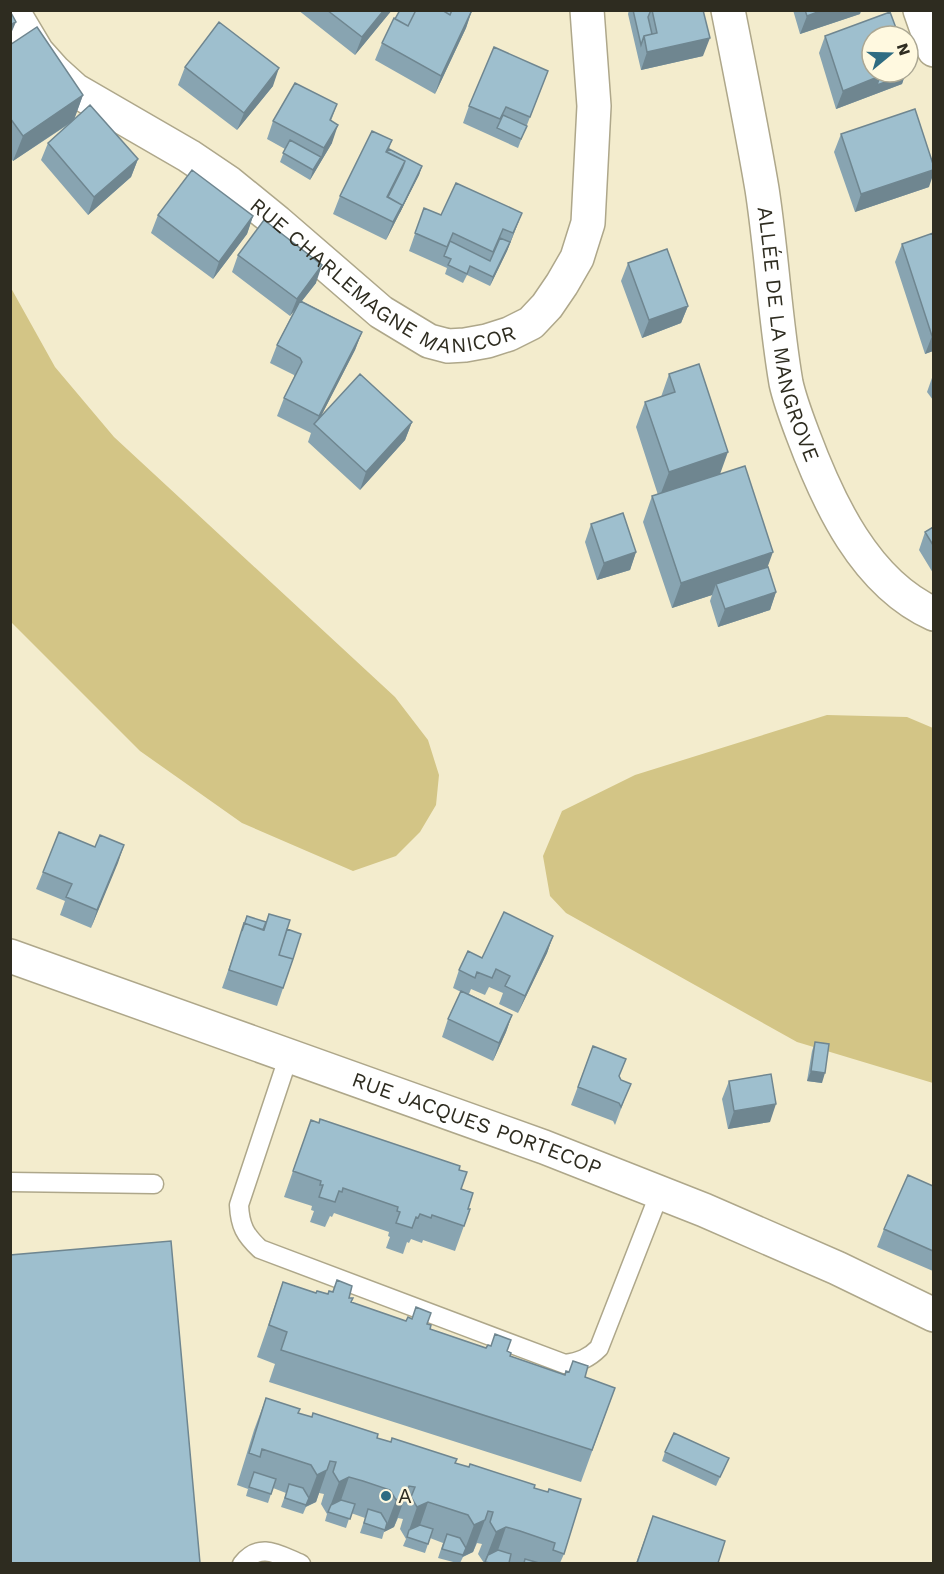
<svg xmlns="http://www.w3.org/2000/svg" width="944" height="1574" font-family="'Work Sans',sans-serif">
<style>
.green{fill:#d3c586}
.lines{fill:none;stroke-linecap:round;stroke-linejoin:round}
.service-casing{stroke:#aea78a;stroke-width:21}
.minor-casing{stroke:#aea78a;stroke-width:36}
.service{stroke:#fff;stroke-width:18}
.minor{stroke:#fff;stroke-width:33}
.wall{fill:#88a4b1}
.shaded-wall{fill:#6f8690}
.building{fill:#9ebfce;stroke:#6f8690;stroke-width:1.5}
.poi-dot{fill:#2f6c82;stroke:#fff9e0;stroke-width:2}
.labels{text-anchor:middle;stroke-width:5;stroke-linejoin:round;paint-order:stroke}
.street-label{font-size:21px;fill:#2e2c20;stroke:#fff9e0}
.poi-label{font-size:21px;fill:#2e2c20;stroke:#fff9e0;text-anchor:start}
</style>
<rect width="100%" height="100%" fill="#f3eccd"/>
<path class="green" d="M11,288L55,367L114,437L395,697L428,740L439,775L436,805L420,832L396,856L353,871L242,823L140,751L11,622Z
M827,715L907,717L933,728V1083L797,1042L566,913L550,896L543,856L562,811L635,775Z"/>
<g class="lines">
<g class="service-casing">
<path id="service" d="M289,1055L239,1205C240,1226 245,1235 260,1249L565,1364C580,1362 589,1358 599,1348L660,1192
M10,1182L154,1184
M242,1564C260,1541 279,1555 301,1564"/>
</g>
<g class="minor-casing">
<g id="minor">
<path id="s1" d="M12,10L37,52L54,71L75,90L189,156L229,183L277,222L381,312L429,341L448,346L465,345L487,341L509,334L531,323L547,306L562,284L577,258L588,223L594,106L587,10"/>
<path id="s2" d="M728,10C740,70 752,130 762,189C772,254 775,319 786,383C790,401 797,419 803,435C828,502 865,583 934,614"/>
<path d="M920,10L934,50"/>
<path id="s3" d="M10,956L544,1147L704,1210L837,1268L934,1315"/>
</g>
</g>
<use href="#service" class="service"/>
<use href="#minor" class="minor"/>
</g>
<path class="wall" d="M298,10H392L355,55Z
M472,10L466,28L435,94L375,60L382,43L395,19Z
M629,10H703V56L641,70L628,14Z
M793,10H861L860,14L800,34Z
M896,28L893,36H872L905,75L902,84L836,109L819,53L825,36Z
M10,45L83,95L74,119L138,159L131,177L88,215L41,160L48,143L72,122L13,161L10,157Z
M185,67L273,86L237,130L178,85Z
M548,71L518,148L463,123L469,106Z
M337,104L331,121L332,143L310,180L280,162L285,149L267,139L273,121Z
M841,134L929,187L855,212L834,152Z
M392,140L389,149L422,166L419,175L386,240L333,214L340,196Z
M424,208L441,215L522,213L507,251L490,286L467,275L463,283L445,274L447,268L409,251Z
M158,215L253,216L247,234L213,279L151,233Z
M933,233V351L925,354L895,262L902,244Z
M238,255L316,283L302,301L362,332L355,350L321,416L412,422L405,440L360,490L308,442L311,433L277,416L284,398L294,377V375L270,363L277,345L294,311L290,316L232,272Z
M628,263L688,306L681,323L642,338L621,281Z
M669,374L768,567L776,592L770,610L718,627L710,601L712,595L672,608L643,522L652,496L658,495L636,427L645,402L661,397Z
M933,375V400L927,392Z
M591,524L636,552L630,570L597,580L585,542Z
M933,527V573L919,550L925,532Z
M124,845L91,928L60,915L65,901L36,889L43,872L95,847Z
M247,916L287,929L293,959L277,1006L222,988Z
M553,936L547,953L518,1013L499,1004L503,993L489,987L485,995L471,989L469,994L512,1015L506,1032L493,1061L442,1037L448,1019L461,992L453,988L459,970L482,958Z
M815,1042L822,1083L807,1081L812,1051Z
M593,1046L619,1077L624,1101L615,1125L613,1121L571,1105Z
M729,1081L770,1122L728,1129L722,1099Z
M302,1145L459,1170L461,1189L468,1209H470L455,1251L423,1240L422,1243L411,1239L409,1243L407,1242L403,1254L386,1248L390,1237L388,1236L389,1232L334,1213L332,1217L330,1216L325,1227L310,1222L314,1211L311,1210L312,1206L284,1197Z
M933,1186V1271L877,1247L884,1229Z
M337,1280L351,1303L406,1321L427,1324L430,1329L486,1348L507,1351L510,1356L565,1375L585,1377L615,1388L581,1482L269,1382L275,1364L257,1357L283,1282L316,1293L328,1294L332,1292Z
M266,1398L298,1413L534,1488L564,1554L560,1563H484L478,1554L482,1544L477,1543L473,1552L463,1557L460,1563H457L438,1558L443,1543L430,1538L425,1553L403,1546L406,1539L400,1529L403,1519L398,1518L394,1527L384,1532L382,1539L360,1533L365,1518L351,1513L346,1528L325,1521L327,1514L321,1504L324,1494L319,1493L316,1502L306,1507L303,1514L281,1507L286,1493L273,1488L268,1503L246,1496L248,1489L237,1485L254,1430Z
M665,1452L729,1458L716,1486L662,1461Z
M653,1516L718,1563H636Z"/>
<path class="shaded-wall" d="M384,10H392L355,55L362,37Z
M472,10L466,28L435,94L441,76Z
M823,10H861L860,14L800,34L807,16Z
M16,22L10,36V25Z
M896,28L893,36H882L884,32Z
M710,38L703,56L641,70L647,52Z
M279,68L273,86L237,130L244,113Z
M905,75L902,84L836,109L843,91L880,76Z
M83,95L74,120L13,161L23,136Z
M338,125L332,143L310,180L313,170L321,157L324,148Z
M138,159L131,177L88,215L94,197Z
M422,166L419,175L386,240L393,222Z
M933,170V175L929,187L855,212L861,194Z
M522,213L507,251L490,286L493,277L510,242Z
M253,216L247,234L213,279L219,262Z
M322,265L316,283L290,316L297,299Z
M688,306L681,323L642,338L649,320Z
M362,332L355,350L316,426L315,425L319,416Z
M932,336H933V351L925,354Z
M412,422L405,440L360,490L366,472Z
M728,452L719,477L659,498L669,472Z
M636,552L630,570L597,580L604,563Z
M773,552L764,577L716,584L712,595L672,608L681,583Z
M776,592L770,610L718,627L725,609Z
M124,845L118,863L91,928L97,910Z
M553,936L547,953L518,1013L525,996Z
M512,1015L506,1032L493,1061L499,1043Z
M811,1071L825,1073L822,1083L807,1081Z
M776,1104L770,1122L728,1129L734,1111Z
M327,1470L316,1502L305,1507L317,1475Z
M349,1477L338,1509L328,1512L339,1482Z
M406,1495L394,1527L384,1532L396,1500Z
M428,1502L417,1534L409,1530L406,1539L417,1507Z
M485,1520L473,1552L462,1557L474,1525Z
M506,1527L495,1559L488,1555L484,1563L496,1532Z"/>
<path class="building" d="M327,10H384L362,37Z
M400,10H416L408,26L395,19Z
M416,10H442L450,15L452,10H472L441,76L382,43L394,18L408,26Z
M442,10H452L450,15Z
M633,10H651L648,17L652,34L644,36L641,45Z
M652,10H703L710,38L647,52L644,36L657,33Z
M805,10H823L807,16Z
M10,11L16,22L10,25Z
M890,12L896,28L884,32L885,36H872V72H878L880,76L843,91L825,36Z
M219,22L279,68L244,113L185,67Z
M37,27L83,95L23,136L10,118V45Z
M494,47L548,71L530,117L506,107L500,119L469,106Z
M878,72H904L905,75L877,85L880,76Z
M295,83L337,104L330,120L338,125L324,148L273,121Z
M90,105L138,159L94,197L48,143Z
M915,109L933,164V170L861,194L841,134Z
M503,115L527,126L521,139L497,128Z
M372,131L392,140L386,152L405,161L387,197L402,205L393,222L340,196Z
M290,140L321,157L313,170L283,153Z
M389,149L422,166L399,213L402,205L388,197L402,169L405,161L387,152Z
M192,170L253,216L219,262L158,215Z
M456,183L522,213L513,233L503,229L493,252L453,233L447,247L415,233L424,208L441,215Z
M264,220L322,265L297,299L238,255Z
M933,233V336H932L902,244Z
M500,238L510,242L493,277L470,266L467,274L448,265L451,259L444,256L450,241L490,261Z
M667,249L688,306L649,320L628,263Z
M300,301L362,332L319,416L284,398L302,362L300,358L277,345Z
M699,364L728,452L669,472L645,402L675,392L669,374Z
M360,374L412,422L366,472L314,424Z
M745,466L773,552L681,583L652,496Z
M623,513L636,552L604,563L591,524Z
M933,527V545L925,532Z
M768,567L776,592L725,609L716,584Z
M59,832L95,847L100,835L124,845L97,910L66,897L72,884L43,872Z
M504,912L553,936L525,996L505,986L510,976L496,969L492,978L477,972L475,978L459,970L468,951L482,958Z
M269,914L290,920L279,955L293,959L283,988L229,970L244,923L264,930Z
M247,916L266,922L263,930L244,923L242,931Z
M287,929L301,934L293,959L279,955Z
M461,991L512,1015L499,1043L448,1019Z
M815,1042L829,1044L825,1073L811,1071Z
M593,1046L626,1059L619,1076L621,1080L631,1084L621,1107L619,1103L578,1087Z
M771,1074L776,1104L734,1111L729,1081Z
M320,1119L460,1166L459,1170L467,1172L461,1189L473,1193L468,1209H470L464,1226L432,1215L431,1218L420,1214L418,1218L416,1217L412,1228L396,1223L400,1212L397,1211L398,1207L343,1188L342,1192L339,1191L335,1202L319,1197L323,1185H320L321,1181L293,1171L311,1120L319,1123Z
M908,1175L933,1186V1251L884,1229Z
M171,1241L200,1563H10V1255Z
M337,1280L352,1286L349,1298H353L351,1302L406,1321L408,1317L412,1319L416,1307L431,1313L427,1324L431,1325L430,1329L486,1348L488,1345L491,1346L495,1334L511,1340L507,1351L511,1353L510,1356L565,1375L566,1371L569,1372L573,1361L588,1366L585,1377L615,1388L592,1450L281,1350L287,1332L269,1325L283,1282L316,1293L317,1291L328,1294L329,1291L333,1292Z
M266,1398L300,1409L298,1413L312,1417L313,1413L378,1434L377,1438L391,1442L392,1438L457,1459L455,1463L469,1467L470,1464L535,1485L534,1488L548,1492L549,1489L581,1499L564,1554L553,1550L555,1543L520,1531L506,1527L496,1532L490,1522L493,1512L488,1511L485,1520L474,1525L468,1515L428,1502L417,1507L411,1497L415,1487L409,1486L406,1495L396,1500L390,1490L363,1481L349,1477L339,1482L333,1472L336,1462L330,1461L327,1470L317,1475L311,1465L262,1449L260,1457L249,1453Z
M674,1433L729,1458L720,1477L665,1452Z
M254,1472L276,1479L271,1494L249,1487Z
M289,1484L303,1488L309,1498L306,1505L285,1498Z
M341,1500L355,1504L350,1519L328,1512L331,1505Z
M368,1509L381,1513L387,1523L385,1530L364,1523Z
M653,1516L725,1541L718,1563H637Z
M420,1525L433,1529L428,1544L407,1537L409,1530Z
M447,1534L460,1538L466,1548L463,1555L442,1549Z
M498,1550L511,1554L509,1563H490L485,1562L488,1555Z
M525,1559L539,1563H524Z"/>
<circle class="poi-dot" cx="386" cy="1496" r="6"/>
<g class="labels">
<g class="street-label">
<text dy="7" stroke="none"><textPath href="#s1" startOffset="470">RUE CHARLEMAGNE MANICOR</textPath></text>
<text dy="7" stroke="none"><textPath href="#s2" startOffset="330">ALLÉE DE LA MANGROVE</textPath></text>
<text dy="7" stroke="none"><textPath href="#s3" startOffset="496">RUE JACQUES PORTECOP</textPath></text>
</g>
<g class="poi-label">
<text x="398" y="1503">A</text>
</g>
</g>
<rect width="944" height="1574" fill="none" stroke="#2e2c20" stroke-width="24"/>
<g transform="translate(890 54) rotate(71)"><circle r="28" fill="#fff9e0" stroke="#aba793" stroke-width="1.5"/>
<path d="M0-4.5L10 22L0 15L-10 22Z" fill="#2f6c82"/>
<text y="-9" font-size="16" font-weight="bold" text-anchor="middle" fill="#2e2c20">N</text>
</g>
</svg>
